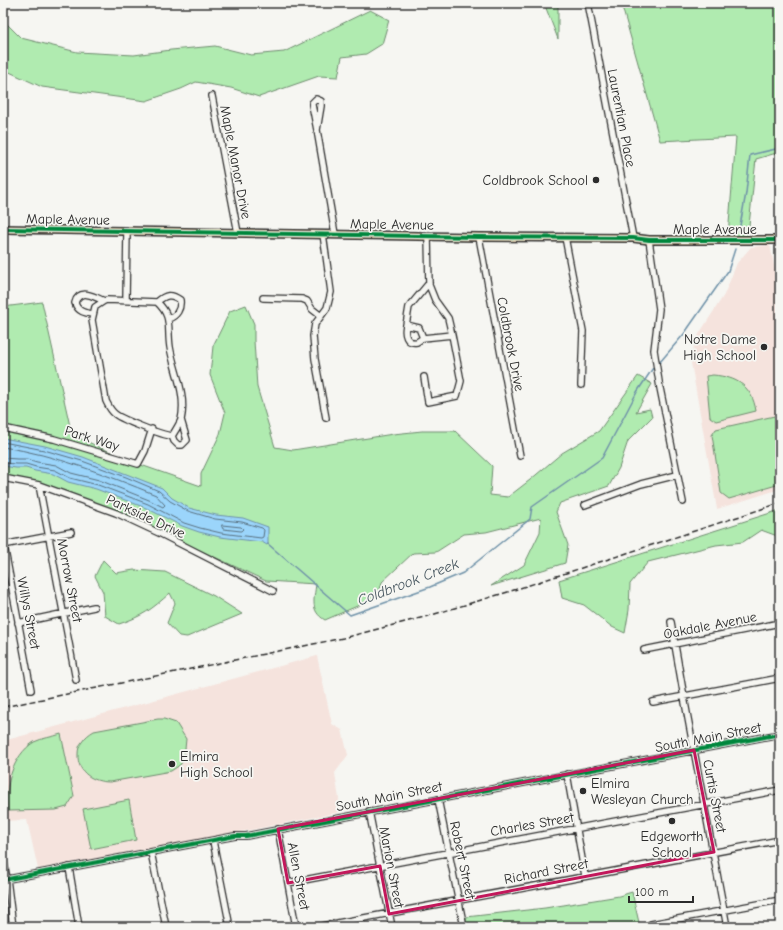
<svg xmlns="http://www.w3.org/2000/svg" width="783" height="930" font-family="'Comic Neue',sans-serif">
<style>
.built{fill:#f5e3dd}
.green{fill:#b0ebb0;stroke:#6e8b6e}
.water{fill:#9bd5fb;stroke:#6e91a8}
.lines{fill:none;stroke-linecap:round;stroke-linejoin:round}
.shore{stroke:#586f7e;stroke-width:1}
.stream{stroke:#6e91a8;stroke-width:1.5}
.minor-casing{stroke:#2b2b2b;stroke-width:8}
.major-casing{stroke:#2b2b2b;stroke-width:10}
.minor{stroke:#f6f6f2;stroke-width:5.5}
.major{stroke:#faddab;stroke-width:7}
.rail{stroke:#2b2b2b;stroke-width:1.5;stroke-dasharray:6 3;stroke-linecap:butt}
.cycleway-casing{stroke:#f6f6f2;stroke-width:6}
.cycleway{stroke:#00873e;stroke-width:4}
.marked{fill:none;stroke:#c2185b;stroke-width:3;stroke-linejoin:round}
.poi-dot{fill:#2b2b2b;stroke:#f6f6f2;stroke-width:1.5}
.labels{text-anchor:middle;stroke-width:3.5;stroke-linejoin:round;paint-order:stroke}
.street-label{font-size:14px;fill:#2b2b2b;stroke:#f6f6f2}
.poi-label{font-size:14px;fill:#2b2b2b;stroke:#f6f6f2;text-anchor:end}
.water-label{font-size:15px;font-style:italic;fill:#47565f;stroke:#f6f6f2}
</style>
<rect width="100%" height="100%" fill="#f6f6f2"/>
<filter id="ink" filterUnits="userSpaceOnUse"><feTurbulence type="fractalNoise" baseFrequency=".025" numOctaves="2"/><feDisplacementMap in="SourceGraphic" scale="8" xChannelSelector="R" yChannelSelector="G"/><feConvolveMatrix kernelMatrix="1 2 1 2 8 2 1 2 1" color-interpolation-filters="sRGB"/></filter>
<g filter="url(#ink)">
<path class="built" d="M770,245L780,294V489L717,509L690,357L699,334L724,295L737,263L751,247Z
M317,656L332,724L342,730L348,755L335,773L341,812L256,829L38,869L27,820L3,821V741Z"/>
<path class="green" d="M544,3H558V39Z
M621,3H780V152L756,159L748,235L728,236L736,137L660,141Z
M370,10L389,20L382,44L366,54L342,57L338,77L319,76L259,97L231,88L196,82L181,89L146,101L42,87L5,70L3,61V17L6,23L21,38L77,52L134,55L171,50L215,46L251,55L284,52Z
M42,302L72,435L138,464L201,486V474L220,434L225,413L210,375L213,346L230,311L246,305L254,324V341L257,387L275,447L293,450L393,434L422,431H455L492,466L490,495L508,497L530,480L562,453L599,431L638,376L652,384L636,412L650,409L652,417L628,441L619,468L609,486L560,503L556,512L568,545L565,563L491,586L524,565L540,532L541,518L486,532L464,534L436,552L413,553L382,582L378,597L325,620C310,611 314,600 316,584L266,581L118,512L39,482L3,475V307Z
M713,375C737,377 752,386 756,411L716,421L710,417L706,376Z
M779,415L780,422V484L729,499L721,493L712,435L716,429Z
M780,510V537L761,530L743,542L716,545L648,562L630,584L629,610L625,633L612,627L584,605L562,598L559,580Z
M103,560L116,573L134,570L165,572L214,596L242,614L187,637L179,636L167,623L175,603L170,593C151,610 143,616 119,624L105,616L103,592L95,576Z
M158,719H164L176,723L186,739L184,759L180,765L171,771L110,782C93,782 77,773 78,754C78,750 79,745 82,742C85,737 89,734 94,731Z
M61,734L74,796L67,807L56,810L8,811C4,788 12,756 34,742C42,738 53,737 61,734Z
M129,800L136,840L91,849L83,809Z
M632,892L640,927H467L466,917L545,908L619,896Z"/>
<path class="water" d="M3,438L45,446L83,457L162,488L172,498L189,508L216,515L243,518L268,527V544L267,545L262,542L220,537L199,532L182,526L146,508L96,489L68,482L53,474L35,471L26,468H16L3,466Z"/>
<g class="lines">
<path class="shore" d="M3,442L44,450L82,461L126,477L159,491L170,501L188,511L215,519L242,522L262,528L264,530L263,537L261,538L221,533L200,528L184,523L148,504L98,485L70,478L55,470L36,467L26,464H16L3,463
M3,447C56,455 107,475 156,495L165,505L163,507L149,500L99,480L71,473L56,465L37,462L27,459H17L3,458
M222,525L241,527L243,529L241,531L223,529L222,527Z"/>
<path class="stream" d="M739,231L746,193L750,155L780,148
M660,362L684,334L728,271L735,249
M268,544L350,615L430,587L463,573L530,519L532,507L602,458L637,392L653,368"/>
<g class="minor-casing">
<path id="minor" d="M588,3L633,238
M212,96L238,233
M317,130L312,105V103L316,99L321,101V106L317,130L335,234
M323,234L331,292L327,308L315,324L313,336L315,359L326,418
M428,236L429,285L435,300L448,318L452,335L423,338L419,328L406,325L409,307L429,283
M479,237L520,456
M565,237L583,331L581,385
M649,240L659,309L654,350L660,388L683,502
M263,298L302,299L307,301L312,309L321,316
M107,300L157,302C173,317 167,327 170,347C174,371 187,394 181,420C179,425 175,431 172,436C161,435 123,420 115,414C110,410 108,405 106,401L92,320L95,307L104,301Z
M126,300L127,231
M157,302C165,295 171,293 180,300C181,309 177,316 168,319
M93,314C85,313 78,312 75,303C79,288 94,296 104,301
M406,325C404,334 406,344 417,342L423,338
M424,377L428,402L457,396L461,381L452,335
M3,428L54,439L138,464L145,451L152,429
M172,436L174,441L178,445H182L187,440L181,420
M3,478L39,485L116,513L161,534L273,591
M39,485L76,680
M585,505L641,484L677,475
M3,540L31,690
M3,545L71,532
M671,622L684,697L727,927
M18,623L94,607
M644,650L780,623
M653,702L780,678
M567,774L585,876
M438,799L464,927
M369,811L392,927
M278,829L296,927
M213,841L230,927
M151,852L166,927
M3,857L7,879L13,927
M69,867L79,927
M3,880L235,836H246L780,734
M288,883L780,790
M651,924L780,900
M316,927L780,840"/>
</g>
<g class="major-casing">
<path id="major" d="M3,229L479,237L633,238L649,240H780"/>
</g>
<use href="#minor" class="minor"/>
<use href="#major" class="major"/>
<path class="rail" d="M3,707L343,638L428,616L511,591L780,503"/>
<g class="cycleway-casing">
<path id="cycleway" d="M3,229L479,237L633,238L649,240H780
M3,880L235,836H246L780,734"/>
</g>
<use href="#cycleway" class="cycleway"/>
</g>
</g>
<path class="marked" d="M694,750L714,852L389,914L380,866L288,883L278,829Z"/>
<g class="poi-dot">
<circle cx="596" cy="180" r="4"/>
<circle cx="764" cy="347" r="4"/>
<circle cx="172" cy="764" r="4"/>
<circle cx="583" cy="791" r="4"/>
<circle cx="672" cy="821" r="4"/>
</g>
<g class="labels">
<g class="street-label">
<text transform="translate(622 118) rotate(79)" y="5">Laurentian Place</text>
<text transform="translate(236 162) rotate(79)" y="5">Maple Manor Drive</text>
<text transform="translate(68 219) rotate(1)" y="5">Maple Avenue</text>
<text transform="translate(392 224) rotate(1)" y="5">Maple Avenue</text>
<text x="715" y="234">Maple Avenue</text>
<text transform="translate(511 344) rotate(79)" y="5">Coldbrook Drive</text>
<text transform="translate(92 438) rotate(17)" y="5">Park Way</text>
<text transform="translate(146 516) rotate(25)" y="5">Parkside Drive</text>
<text transform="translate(70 580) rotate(79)" y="5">Morrow Street</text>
<text transform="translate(29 613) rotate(79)" y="5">Willys Street</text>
<text transform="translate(710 625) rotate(-11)" y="5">Oakdale Avenue</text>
<text transform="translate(708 737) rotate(-11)" y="5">South Main Street</text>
<text transform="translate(389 796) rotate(-11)" y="5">South Main Street</text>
<text transform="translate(715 796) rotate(79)" y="5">Curtis Street</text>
<text transform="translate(532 824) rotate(-10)" y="5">Charles Street</text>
<text transform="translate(463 860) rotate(78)" y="5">Robert Street</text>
<text transform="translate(392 867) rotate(79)" y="5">Marion Street</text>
<text transform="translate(546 871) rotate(-11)" y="5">Richard Street</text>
<text transform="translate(299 876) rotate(79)" y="5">Allen Street</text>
</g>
<g class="poi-label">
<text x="588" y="185">Coldbrook School</text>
<text x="756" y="344">Notre Dame<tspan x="756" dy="16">High School</tspan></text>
<text x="180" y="761" text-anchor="start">Elmira<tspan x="180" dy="16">High School</tspan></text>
<text x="591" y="788" text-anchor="start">Elmira<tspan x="591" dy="16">Wesleyan Church</tspan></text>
<text x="672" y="841" text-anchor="middle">Edgeworth<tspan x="672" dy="16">School</tspan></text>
</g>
<g class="water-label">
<text transform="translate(408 582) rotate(-21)" y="5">Coldbrook Creek</text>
</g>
</g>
<rect width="783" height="930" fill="none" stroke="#f6f6f2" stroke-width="16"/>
<rect x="8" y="8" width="767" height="914" fill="none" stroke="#2b2b2b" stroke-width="1.5" filter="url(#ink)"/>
<path d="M629 896v6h64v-6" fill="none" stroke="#2b2b2b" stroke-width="2"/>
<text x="635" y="896" font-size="12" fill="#2b2b2b" stroke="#f6f6f2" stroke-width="3" paint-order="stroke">100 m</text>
</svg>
